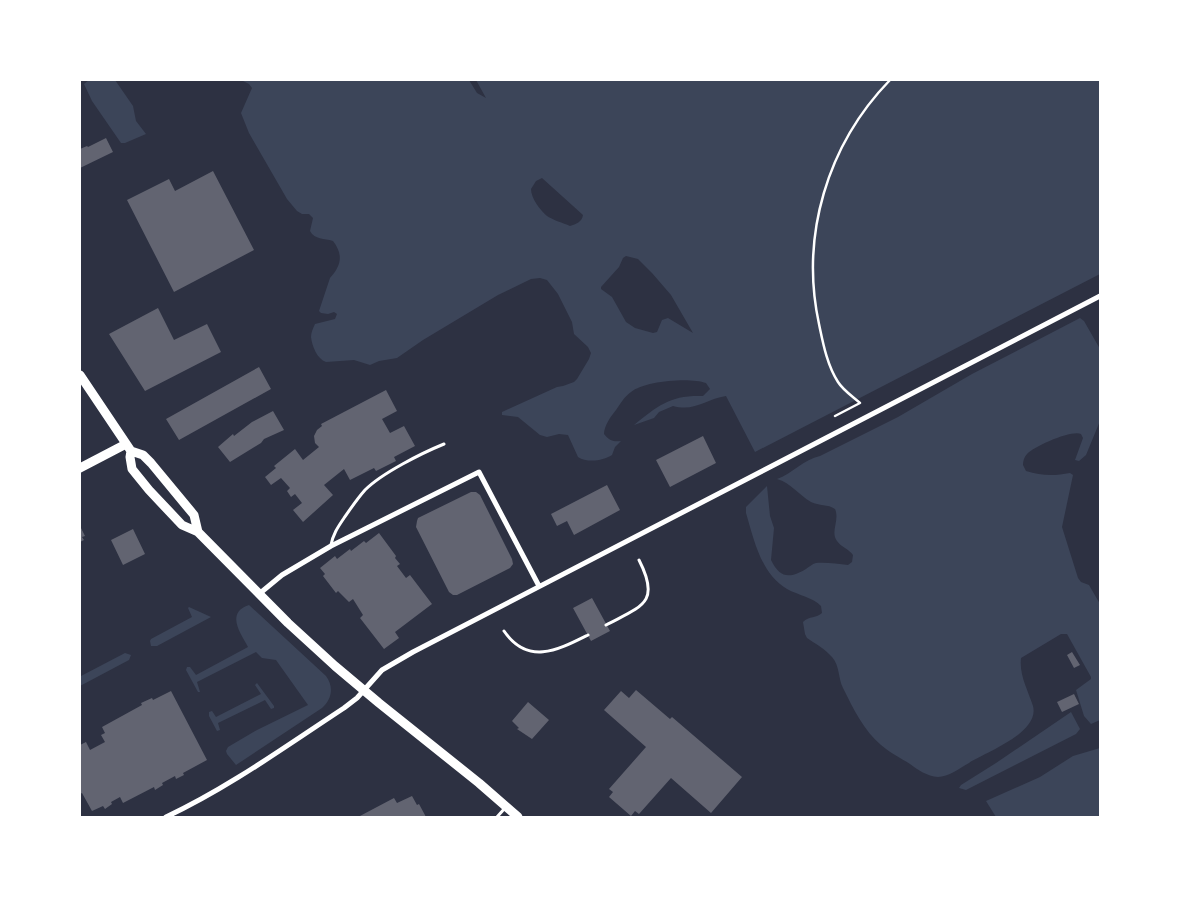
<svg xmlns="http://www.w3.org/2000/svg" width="1180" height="897" font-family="Georgia,serif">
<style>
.green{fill:#3c4559;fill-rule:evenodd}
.building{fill:#626471}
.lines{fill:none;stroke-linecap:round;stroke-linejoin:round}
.path{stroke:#fff;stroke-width:2.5}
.service{stroke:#fff;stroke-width:3}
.minor{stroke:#fff;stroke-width:5}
.secondary{stroke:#fff;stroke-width:9}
</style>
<rect width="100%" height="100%" fill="#2d3142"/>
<path class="green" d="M89,80H115L133,106L136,121L146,134L125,143H121L92,101L84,84Z
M241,80H469L477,93L486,98L476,80H1100V274L755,452L726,396C706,399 695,412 673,406L659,412L654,418L634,425C659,405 670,395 703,396L710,389L706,383C690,377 644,381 631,392C625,396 620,404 616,410C611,416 604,426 604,434C609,440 612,442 621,441L615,447L612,455C603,461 587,463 578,457L568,435L559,434L547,437L540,435L518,417L502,415V412L557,387L563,386L574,382L577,379L589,359L591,353L588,347L574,334L572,322L558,294L547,280L540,278L531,279L498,295L423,340L397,358L379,361L370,365L354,360L326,362C317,359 312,346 311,337C311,333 313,328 315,324L335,319L337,314L334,312L328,314L321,313L319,311L330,278C342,265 343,254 333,241C324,238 315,240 310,231L313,218L309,214H302L297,211L287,199L249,133L241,113L252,88L249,84ZM542,178L583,215C582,222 576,224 570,226C563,223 553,220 547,216C540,210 531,198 531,189L536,181ZM626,256L638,259L652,273L671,295L693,333L668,318L662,320L657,332L653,333L635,328L626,322L612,297L601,289V287L619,267L623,258Z
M1080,318L1084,321L1100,349V421L1086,455L1079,461L1075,460L1083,438L1081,434C1071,430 1035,446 1027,454C1024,457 1023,461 1023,465L1026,471C1041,476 1055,476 1070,473L1073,475L1062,527L1078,578L1081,582L1089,585L1100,604V720L1091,724L1084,716L1076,690L1091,679V677L1067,634H1061L1021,658C1019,675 1028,690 1033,706C1040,733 986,752 969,763C960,768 948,777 938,777C927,776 918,770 910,764C901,758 890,753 881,745C864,731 853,708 843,688C838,678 840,666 832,657C825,649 816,644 807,638L805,634L803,622C809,616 817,618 822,613L821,606C814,598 798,595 787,589C761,574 754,540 746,513V507L767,486L770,516L774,528L771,560C780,578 789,579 806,569C809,567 812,564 816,563C826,562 838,564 848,565L852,562L853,555C849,549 841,547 837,541C830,532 840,520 835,509C828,504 819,506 811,502C799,495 791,483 777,479C792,474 804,459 820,456L898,417L972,374Z
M249,605L326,676C334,687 332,699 322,708L236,765L227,754L226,751L228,747L257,730L308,705L276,660L262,658L256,652L197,682L200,692H198L186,670L187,667H190L196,675L248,647C241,634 225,613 249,605Z
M189,607L211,617L157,646H151L150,641L151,639L192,617L188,608Z
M125,653L131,655L129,660L80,686V674L81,676Z
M257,683L274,706V708L271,709L265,700L218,723L220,730L217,731L209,716V712L212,711L216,717L261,694L255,685Z
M1071,712L1080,729L1076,734L966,790L959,788L961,785L996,763Z
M1100,748V817H996L986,801L1040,777L1073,756Z"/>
<path class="building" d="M106,138L113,152L80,168V149L87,146L88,147Z
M213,171L254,250L174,292L127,200L169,179L175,191Z
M158,308L174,340L207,324L221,352L145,391L109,334Z
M259,367L271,389L179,440L166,419Z
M386,390L397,411L382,419L390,433L404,426L415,446L394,457L396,461L376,471L374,468L350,480L344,469L324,485L333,495L303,522L293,510L302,503L295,494L291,497L287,491L290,488L281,478L271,485L265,477L276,468L274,466L295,449L303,460L319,447L315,443L314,436L317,430L322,426L321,424Z
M273,411L284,430L264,439L261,443L230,462L218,447L233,434L234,436L252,422Z
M703,436L716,463L670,487L656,460Z
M607,485L620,510L574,535L567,521L557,526L551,514Z
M471,492H476L480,495L512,559L513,564L510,568L457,595H453L449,592L416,527L417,521L418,518Z
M80,526L85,536L82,537L84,540L80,542Z
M133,529L145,554L123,565L111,540Z
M379,533L396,556L395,558L400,564L397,566L406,578L410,575L432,604L395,632L399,638L384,649L360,618L363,615L353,599L349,602L338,591L336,593L323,576L325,574L320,568L335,556L337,559L350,549L351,551L364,541L366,543Z
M592,598L610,631L591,641L573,608Z
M1072,652L1080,665L1074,668L1067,655Z
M636,690L670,719L672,717L742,777L711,813L671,778L639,814L635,811L631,816L609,797L613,792L609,789L646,747L604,710L621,691L629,698Z
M171,691L207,760L183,773L184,775L176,779L175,776L162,783L163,785L155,790L154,787L123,803L120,797L111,802L112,804L105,809L103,806L92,811L82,793L80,794V745L86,742L90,750L105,742L101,735L105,733L102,727L142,705L141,703L152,698L153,700Z
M1074,694L1079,704L1062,712L1057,702Z
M528,702L549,720L532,739L517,729L519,728L512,721Z
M412,796L417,805L419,804L426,817H358L394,798L397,803Z"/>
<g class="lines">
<path class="path" d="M835,416L860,403C852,396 843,390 838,382C827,365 823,343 819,324C800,236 827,145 890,80"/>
<path class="service" d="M331,545C333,534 338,527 344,518C351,508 357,499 365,490C382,473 422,453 444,444
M606,625C642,606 661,603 639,560
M504,631C528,666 558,650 588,635
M497,817L505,808"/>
<path class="minor" d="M259,594L282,575L331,546L479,472L539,586
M166,817C228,788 286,746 344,708L357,698L382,670L413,652L1100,296"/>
<path class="secondary" d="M80,375L131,451L143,455L151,463L194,515L198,532
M131,451L130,457L132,469L149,490L182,525L198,532L288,623L335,666L379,703L479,783L518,817
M80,468L126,444"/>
</g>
<rect width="1180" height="897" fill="none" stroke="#ffffff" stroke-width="162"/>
</svg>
